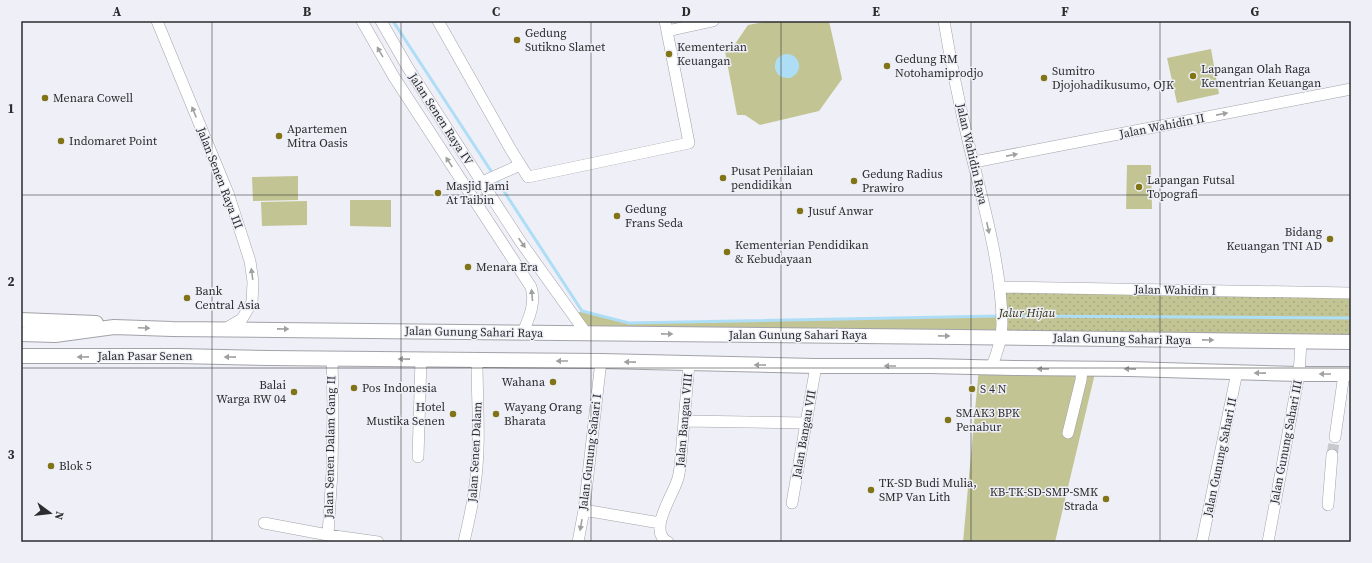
<svg xmlns="http://www.w3.org/2000/svg" width="1372" height="563" font-family="'Source Serif 4',serif">
<style>
.green{fill:#c2c593;fill-rule:evenodd}
.park{fill:url(#park-dots)}
.water{fill:#aeddf6}
.lines{fill:none;stroke-linecap:round;stroke-linejoin:round}
.stream{stroke:#aeddf6;stroke-width:3}
.minor-tunnel{stroke:#c8c8cf;stroke-width:11;stroke-dasharray:11 5.5;stroke-linecap:butt}
.minor-casing{stroke:#a2a2a9;stroke-width:12}
.major-casing{stroke:#a2a2a9;stroke-width:16}
.minor{stroke:#fff;stroke-width:11}
.major{stroke:#fff;stroke-width:14}
.oneway{fill:#a0a0a1}
.grid{fill:none;stroke:#2c2c2f;stroke-width:1;stroke-opacity:0.55}
.poi-dot{fill:#807416;stroke:#efeff7;stroke-width:1.5}
.labels{text-anchor:middle;stroke-width:3;stroke-linejoin:round;paint-order:stroke}
.poi-label{font-size:12px;fill:#2c2c2f;stroke:#efeff7;text-anchor:start}
.street-label{font-size:12px;fill:#2c2c2f;stroke:#efeff7}
.park-label{font-size:12px;font-style:italic;fill:#2f300e;stroke:#efeff7}
.neatline{fill:none;stroke:#2c2c2f;stroke-width:1.5}
.grid-label{font-size:13px;text-anchor:middle;font-weight:bold;fill:#2c2c2f}
</style>
<defs>
<pattern id="park-dots" width="8" height="8" patternUnits="userSpaceOnUse"><rect width="8" height="8" fill="#c2c593"/><path d="M2 2h.1M6 6h.1" fill="none" stroke="#a7a97f" stroke-width="1.8" stroke-linecap="round"/></pattern>
</defs>
<rect width="100%" height="100%" fill="#efeff7"/>
<path class="green" d="M770,21H829L842,79L819,111L760,125L745,115H737L724,46L735,44L748,25ZM777,59L797,61C800,69 796,76 788,78L778,74L775,67Z
M1211,49L1219,94L1177,103L1167,58Z
M1127,165H1151L1152,209H1126Z
M298,176V200L253,201L252,177Z
M350,200H391V227L350,226Z
M307,201V225L262,226L261,202Z
M582,311L629,323L1001,316V338L586,333L573,315Z
M979,367L1096,369L1055,542H963Z"/>
<path class="park" d="M999,287L1351,293V342L1001,338Z"/>
<path class="water" d="M775 66a12 12 0 1 1 24 0a12 12 0 1 1-24 0Z"/>
<g class="lines">
<path class="stream" d="M393,21L493,174
M496,179L582,311L629,323L999,316
M1005,316L1351,318"/>
<path class="minor-tunnel" d="M1332,455L1335,437"/>
<g class="minor-casing">
<path id="minor" d="M157,21L228,193L250,261L253,282L252,302L242,319L225,329
M362,21L394,77L531,287C536,303 529,318 523,332
M381,21L408,68L520,241L586,333
M438,21L511,150L528,177L689,143L665,21
M944,21C951,64 960,107 970,149C983,203 1002,268 1002,324C1002,339 997,354 991,368
M667,31L713,21
M974,162L1351,89
M482,182L520,165
M999,287L1351,293
M684,421L805,423
M1068,433L1081,380L1082,369
M1335,437L1344,374
M418,457L421,359
M792,503L816,366
M1328,505L1332,455
M584,510L660,523
M264,523L328,535L378,542
M328,535L332,472L333,407L332,358
M464,542C468,523 473,505 475,485C481,444 477,402 477,360
M578,542L584,510L601,361
M668,542C647,532 673,495 677,481C679,477 679,472 680,468L689,363
M1202,542L1237,372
M1268,542L1299,374L1301,342"/>
</g>
<g class="major-casing">
<path id="major" d="M21,320L96,323
M21,334L55,335L114,327L172,329L958,337L1351,342
M21,356H178L269,358L601,361L816,366H929L1014,368L1130,369L1299,374H1351"/>
</g>
<use href="#minor" class="minor"/>
<use href="#major" class="major"/>
</g>
<defs><path id="oneway-solid" d="M-6-.8H1V-3.2L6.5 0L1 3.2V.8H-6Z"/></defs>
<g class="oneway">
<use href="#oneway-solid" transform="translate(380 52) rotate(-120)"/>
<use href="#oneway-solid" transform="translate(194 112) rotate(-112)"/>
<use href="#oneway-solid" transform="translate(1222 114) rotate(-11)"/>
<use href="#oneway-solid" transform="translate(1012 155) rotate(-11)"/>
<use href="#oneway-solid" transform="translate(449 162) rotate(-123)"/>
<use href="#oneway-solid" transform="translate(988 228) rotate(78)"/>
<use href="#oneway-solid" transform="translate(522 243) rotate(55)"/>
<use href="#oneway-solid" transform="translate(252 274) rotate(-98)"/>
<use href="#oneway-solid" transform="translate(532 295) rotate(-95)"/>
<use href="#oneway-solid" transform="translate(144 328) rotate(2)"/>
<use href="#oneway-solid" transform="translate(283 329) rotate(1)"/>
<use href="#oneway-solid" transform="translate(667 334) rotate(1)"/>
<use href="#oneway-solid" transform="translate(944 336) rotate(1)"/>
<use href="#oneway-solid" transform="translate(1208 340) rotate(1)"/>
<use href="#oneway-solid" transform="translate(83 357) rotate(179)"/>
<use href="#oneway-solid" transform="translate(230 357) rotate(-179)"/>
<use href="#oneway-solid" transform="translate(404 359) rotate(-179)"/>
<use href="#oneway-solid" transform="translate(562 361) rotate(-180)"/>
<use href="#oneway-solid" transform="translate(630 362) rotate(-179)"/>
<use href="#oneway-solid" transform="translate(760 365) rotate(-179)"/>
<use href="#oneway-solid" transform="translate(890 366) rotate(-180)"/>
<use href="#oneway-solid" transform="translate(1043 369) rotate(-180)"/>
<use href="#oneway-solid" transform="translate(1130 369) rotate(-179)"/>
<use href="#oneway-solid" transform="translate(1260 373) rotate(-179)"/>
<use href="#oneway-solid" transform="translate(1325 374) rotate(180)"/>
<use href="#oneway-solid" transform="translate(581 525) rotate(100)"/>
</g>
<path class="grid" d="M212,21V542M401,21V542M591,21V542M781,21V542M971,21V542M1160,21V542M21,195H1351M21,368H1351"/>
<g class="poi-dot">
<circle cx="517" cy="40" r="4"/>
<circle cx="669" cy="54" r="4"/>
<circle cx="887" cy="66" r="4"/>
<circle cx="1193" cy="76" r="4"/>
<circle cx="1044" cy="78" r="4"/>
<circle cx="45" cy="98" r="4"/>
<circle cx="279" cy="136" r="4"/>
<circle cx="61" cy="141" r="4"/>
<circle cx="723" cy="178" r="4"/>
<circle cx="854" cy="181" r="4"/>
<circle cx="1139" cy="187" r="4"/>
<circle cx="438" cy="193" r="4"/>
<circle cx="800" cy="211" r="4"/>
<circle cx="617" cy="216" r="4"/>
<circle cx="1330" cy="239" r="4"/>
<circle cx="727" cy="252" r="4"/>
<circle cx="468" cy="267" r="4"/>
<circle cx="187" cy="298" r="4"/>
<circle cx="553" cy="382" r="4"/>
<circle cx="354" cy="388" r="4"/>
<circle cx="972" cy="389" r="4"/>
<circle cx="294" cy="392" r="4"/>
<circle cx="453" cy="414" r="4"/>
<circle cx="496" cy="414" r="4"/>
<circle cx="948" cy="420" r="4"/>
<circle cx="51" cy="466" r="4"/>
<circle cx="871" cy="490" r="4"/>
<circle cx="1106" cy="499" r="4"/>
</g>
<g class="labels">
<g class="poi-label">
<text x="525" y="37">Gedung<tspan x="525" dy="14">Sutikno Slamet</tspan></text>
<text x="677" y="51">Kementerian<tspan x="677" dy="14">Keuangan</tspan></text>
<text x="895" y="63">Gedung RM<tspan x="895" dy="14">Notohamiprodjo</tspan></text>
<text x="1201" y="73">Lapangan Olah Raga<tspan x="1201" dy="14">Kementrian Keuangan</tspan></text>
<text x="1052" y="75">Sumitro<tspan x="1052" dy="14">Djojohadikusumo, OJK</tspan></text>
<text x="53" y="102">Menara Cowell</text>
<text x="287" y="133">Apartemen<tspan x="287" dy="14">Mitra Oasis</tspan></text>
<text x="69" y="145">Indomaret Point</text>
<text x="731" y="175">Pusat Penilaian<tspan x="731" dy="14">pendidikan</tspan></text>
<text x="862" y="178">Gedung Radius<tspan x="862" dy="14">Prawiro</tspan></text>
<text x="1147" y="184">Lapangan Futsal<tspan x="1147" dy="14">Topografi</tspan></text>
<text x="446" y="190">Masjid Jami<tspan x="446" dy="14">At Taibin</tspan></text>
<text x="625" y="213">Gedung<tspan x="625" dy="14">Frans Seda</tspan></text>
<text x="808" y="215">Jusuf Anwar</text>
<text x="1322" y="236" text-anchor="end">Bidang<tspan x="1322" dy="14">Keuangan TNI AD</tspan></text>
<text x="735" y="249">Kementerian Pendidikan<tspan x="735" dy="14">&amp; Kebudayaan</tspan></text>
<text x="476" y="271">Menara Era</text>
<text x="195" y="295">Bank<tspan x="195" dy="14">Central Asia</tspan></text>
<text x="545" y="386" text-anchor="end">Wahana</text>
<text x="286" y="389" text-anchor="end">Balai<tspan x="286" dy="14">Warga RW 04</tspan></text>
<text x="362" y="392">Pos Indonesia</text>
<text x="980" y="393">S 4 N</text>
<text x="445" y="411" text-anchor="end">Hotel<tspan x="445" dy="14">Mustika Senen</tspan></text>
<text x="504" y="411">Wayang Orang<tspan x="504" dy="14">Bharata</tspan></text>
<text x="956" y="417">SMAK3 BPK<tspan x="956" dy="14">Penabur</tspan></text>
<text x="59" y="470">Blok 5</text>
<text x="879" y="487">TK-SD Budi Mulia,<tspan x="879" dy="14">SMP Van Lith</tspan></text>
<text x="1098" y="496" text-anchor="end">KB-TK-SD-SMP-SMK<tspan x="1098" dy="14">Strada</tspan></text>
</g>
<g class="street-label">
<text transform="translate(441 119) rotate(57)" y="4">Jalan Senen Raya IV</text>
<text transform="translate(1162 126) rotate(-11)" y="4">Jalan Wahidin II</text>
<text transform="translate(972 154) rotate(77)" y="4">Jalan Wahidin Raya</text>
<text transform="translate(220 178) rotate(69)" y="4">Jalan Senen Raya III</text>
<text transform="translate(1175 290) rotate(1)" y="4">Jalan Wahidin I</text>
<text transform="translate(474 332) rotate(1)" y="4">Jalan Gunung Sahari Raya</text>
<text x="798" y="339">Jalan Gunung Sahari Raya</text>
<text transform="translate(1122 339) rotate(1)" y="4">Jalan Gunung Sahari Raya</text>
<text x="145" y="360">Jalan Pasar Senen</text>
<text transform="translate(684 420) rotate(-85)" y="4">Jalan Bangau VIII</text>
<text transform="translate(804 434) rotate(-80)" y="4">Jalan Bangau VII</text>
<text transform="translate(1286 442) rotate(-79)" y="4">Jalan Gunung Sahari III</text>
<text transform="translate(330 447) rotate(-89)" y="4">Jalan Senen Dalam Gang II</text>
<text transform="translate(475 452) rotate(-87)" y="4">Jalan Senen Dalam</text>
<text transform="translate(590 452) rotate(-83)" y="4">Jalan Gunung Sahari I</text>
<text transform="translate(1220 457) rotate(-78)" y="4">Jalan Gunung Sahari II</text>
</g>
<g class="park-label">
<text x="1027" y="317">Jalur Hijau</text>
</g>
</g>
<rect width="1372" height="563" fill="none" stroke="#efeff7" stroke-width="44"/>
<g transform="translate(50 513) rotate(105)" stroke="#efeff7" stroke-width="3" paint-order="stroke">
<path d="M0-3L7 15L0 10L-7 15Z" fill="#2c2c2f"/>
<text y="-6" font-size="11" font-weight="bold" text-anchor="middle" fill="#2c2c2f">N</text>
</g>
<rect x="22" y="22" width="1328" height="519" class="neatline"/>
<g class="grid-label">
<text x="117" y="16">A</text>
<text x="307" y="16">B</text>
<text x="496" y="16">C</text>
<text x="686" y="16">D</text>
<text x="876" y="16">E</text>
<text x="1065" y="16">F</text>
<text x="1255" y="16">G</text>
<text x="11" y="113">1</text>
<text x="11" y="286">2</text>
<text x="11" y="459">3</text>
</g>
</svg>
